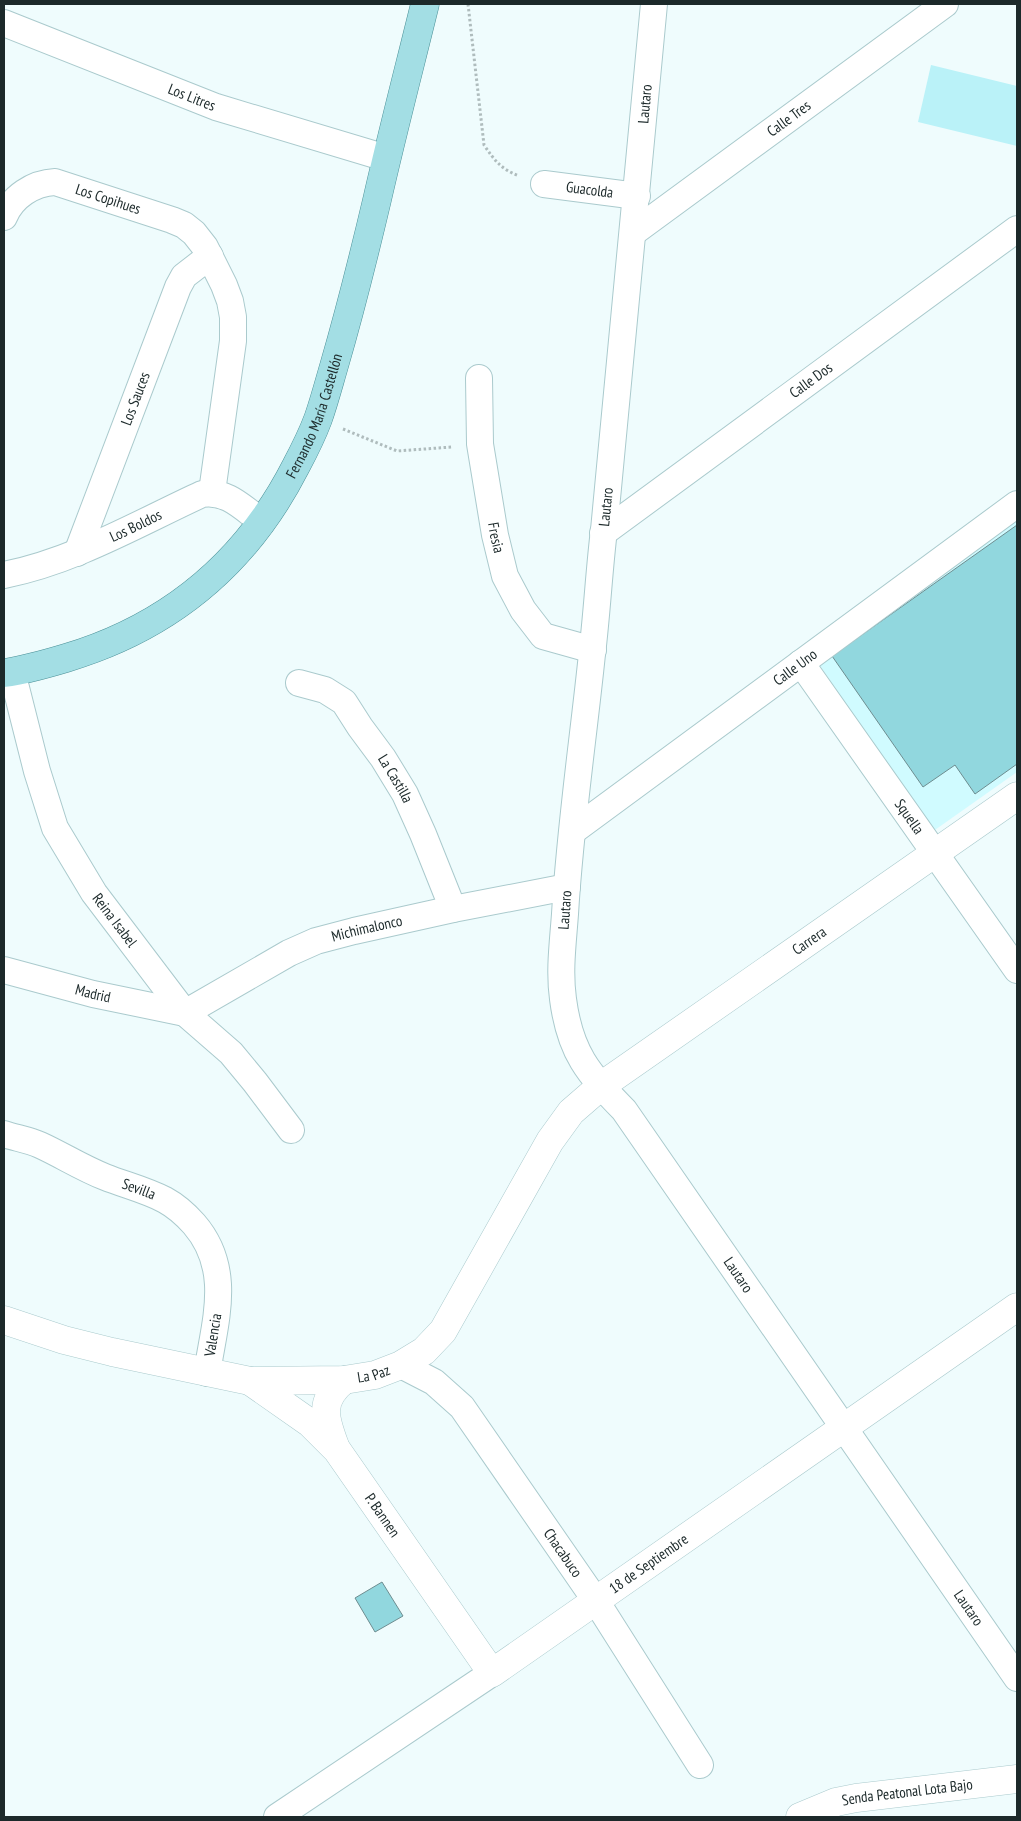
<svg xmlns="http://www.w3.org/2000/svg" width="1021" height="1821" font-family="'PT Sans Narrow',sans-serif">
<style>
.built{fill:#d0fbff}
.green{fill:#baf2f8}
.building{fill:#91d7de;stroke:#6e8d90}
.lines{fill:none;stroke-linecap:round;stroke-linejoin:round}
.street-casing{stroke:#aacacd;stroke-width:28}
.secondary-casing{stroke:#aacacd;stroke-width:29}
.primary-casing{stroke:#4b9097;stroke-width:29}
.path{stroke:#afbcbd;stroke-width:3;stroke-dasharray:2.5 2.5;stroke-linecap:butt}
.street{stroke:#fff;stroke-width:26}
.secondary{stroke:#fff;stroke-width:28}
.primary{stroke:#a3dee4;stroke-width:28}
.labels{text-anchor:middle;stroke-width:4.5;stroke-linejoin:round;paint-order:stroke}
.street-label{font-size:15px;fill:#1c292a;stroke:#fff}
</style>
<rect width="100%" height="100%" fill="#effcfd"/>
<path class="built" d="M1017,519V772L932,832L817,661Z"/>
<path class="green" d="M931,65L1017,86V146L918,122Z"/>
<path class="building" d="M1017,525V764L975,794L955,765L923,787L832,656Z
M382,1582L403,1616L375,1632L355,1598Z"/>
<g class="lines">
<g class="street-casing">
<g id="street">
<path id="s1" d="M654,4C638,179 621,354 604,530C599,571 597,613 592,654C583,741 570,827 565,914C563,942 559,971 563,999C570,1053 588,1073 624,1110L1017,1678"/>
<path id="s2" d="M4,23L216,107L386,158"/>
<path id="s3" d="M544,184L637,196"/>
<path id="s4" d="M4,217C12,197 33,183 55,182L172,220L184,225L194,233L205,247L224,285L230,301L233,317V341L212,492"/>
<path id="s5" d="M634,232L945,4"/>
<path id="s6" d="M479,378L480,444L495,535L505,576L523,610L543,636L593,650"/>
<path id="s7" d="M603,533L1017,229"/>
<path id="s8" d="M77,553L178,287L184,276L210,256"/>
<path id="s9" d="M4,575C74,561 137,524 202,494C227,490 243,508 262,522"/>
<path id="s10" d="M801,663L1017,970"/>
<path id="s11" d="M12,672L37,771L55,828L94,893L185,1013L231,1053L255,1082L291,1130"/>
<path id="s12" d="M299,683L325,690L344,702L360,727L383,758L405,794L423,834L453,909"/>
<path id="s13" d="M573,831L1017,504"/>
<path id="s14" d="M4,970L93,994L185,1013"/>
<path id="s15" d="M185,1013L289,953L316,941L354,931L453,909L567,887"/>
<path id="s16" d="M4,1134C16,1138 29,1140 40,1145C62,1155 82,1168 105,1177C125,1185 146,1190 165,1200C176,1206 186,1215 194,1224C233,1269 215,1320 207,1373"/>
<path id="s17" d="M401,1365L434,1382L462,1407L596,1601L700,1765"/>
<path d="M277,1817L492,1673"/>
</g>
</g>
<g class="secondary-casing">
<g id="secondary">
<path id="s18" d="M4,1320L64,1340L112,1352L250,1381L344,1380L375,1375L401,1365L424,1351L443,1331L550,1141L571,1112L601,1086L1017,796"/>
<path id="s19" d="M250,1381L310,1423L337,1450L492,1673L1017,1307"/>
<path d="M335,1446C325,1419 318,1401 344,1380"/>
<path id="s20" d="M800,1817L836,1802L856,1798L1017,1779"/>
</g>
</g>
<g class="primary-casing">
<g id="primary">
<path id="s21" d="M4,673C25,670 46,664 66,658C170,627 247,562 296,466C304,451 312,435 318,419C324,402 329,383 334,366C350,311 364,255 377,200C392,134 409,69 425,4"/>
</g>
</g>
<path class="path" d="M468,4L484,145C495,161 501,169 519,176
M343,429L397,451L452,447"/>
<use href="#street" class="street"/>
<use href="#secondary" class="secondary"/>
<use href="#primary" class="primary"/>
</g>
<g class="labels">
<g class="street-label">
<text dy="5" stroke="none"><textPath href="#s2" startOffset="202">Los Litres</textPath></text>
<text transform="translate(645 104) rotate(-85)" y="5">Lautaro</text>
<text dy="5" stroke="none"><textPath href="#s5" startOffset="192">Calle Tres</textPath></text>
<text dy="5" stroke="none"><textPath href="#s3" startOffset="46">Guacolda</textPath></text>
<text dy="5" stroke="none"><textPath href="#s4" startOffset="121">Los Copihues</textPath></text>
<text dy="5" stroke="none"><textPath href="#s7" startOffset="258">Calle Dos</textPath></text>
<text dy="5" stroke="none"><textPath href="#s8" startOffset="165">Los Sauces</textPath></text>
<text dy="5" stroke="none"><textPath href="#s21" startOffset="426">Fernando María Castellón</textPath></text>
<text transform="translate(606 507) rotate(-84)" y="5">Lautaro</text>
<text dy="5" stroke="none"><textPath href="#s9" startOffset="141">Los Boldos</textPath></text>
<text dy="5" stroke="none"><textPath href="#s6" startOffset="161">Fresia</textPath></text>
<text dy="5" stroke="none"><textPath href="#s13" startOffset="276">Calle Uno</textPath></text>
<text dy="5" stroke="none"><textPath href="#s12" startOffset="142">La Castilla</textPath></text>
<text dy="5" stroke="none"><textPath href="#s10" startOffset="188">Squella</textPath></text>
<text transform="translate(565 910) rotate(-86)" y="5">Lautaro</text>
<text dy="5" stroke="none"><textPath href="#s11" startOffset="272">Reina Isabel</textPath></text>
<text dy="5" stroke="none"><textPath href="#s15" startOffset="202">Michimalonco</textPath></text>
<text dy="5" stroke="none"><textPath href="#s18" startOffset="1009">Carrera</textPath></text>
<text dy="5" stroke="none"><textPath href="#s14" startOffset="92">Madrid</textPath></text>
<text dy="5" stroke="none"><textPath href="#s16" startOffset="146">Sevilla</textPath></text>
<text dy="5" stroke="none"><textPath href="#s1" startOffset="1330">Lautaro</textPath></text>
<text transform="translate(213 1335) rotate(-81)" y="5">Valencia</text>
<text dy="5" stroke="none"><textPath href="#s18" startOffset="378">La Paz</textPath></text>
<text dy="5" stroke="none"><textPath href="#s19" startOffset="191">P. Bannen</textPath></text>
<text dy="5" stroke="none"><textPath href="#s17" startOffset="252">Chacabuco</textPath></text>
<text dy="5" stroke="none"><textPath href="#s19" startOffset="574">18 de Septiembre</textPath></text>
<text dy="5" stroke="none"><textPath href="#s1" startOffset="1735">Lautaro</textPath></text>
<text dy="5" stroke="none"><textPath href="#s20" startOffset="111">Senda Peatonal Lota Bajo</textPath></text>
</g>
</g>
<rect width="1021" height="1821" fill="none" stroke="#1c292a" stroke-width="10"/>
</svg>
